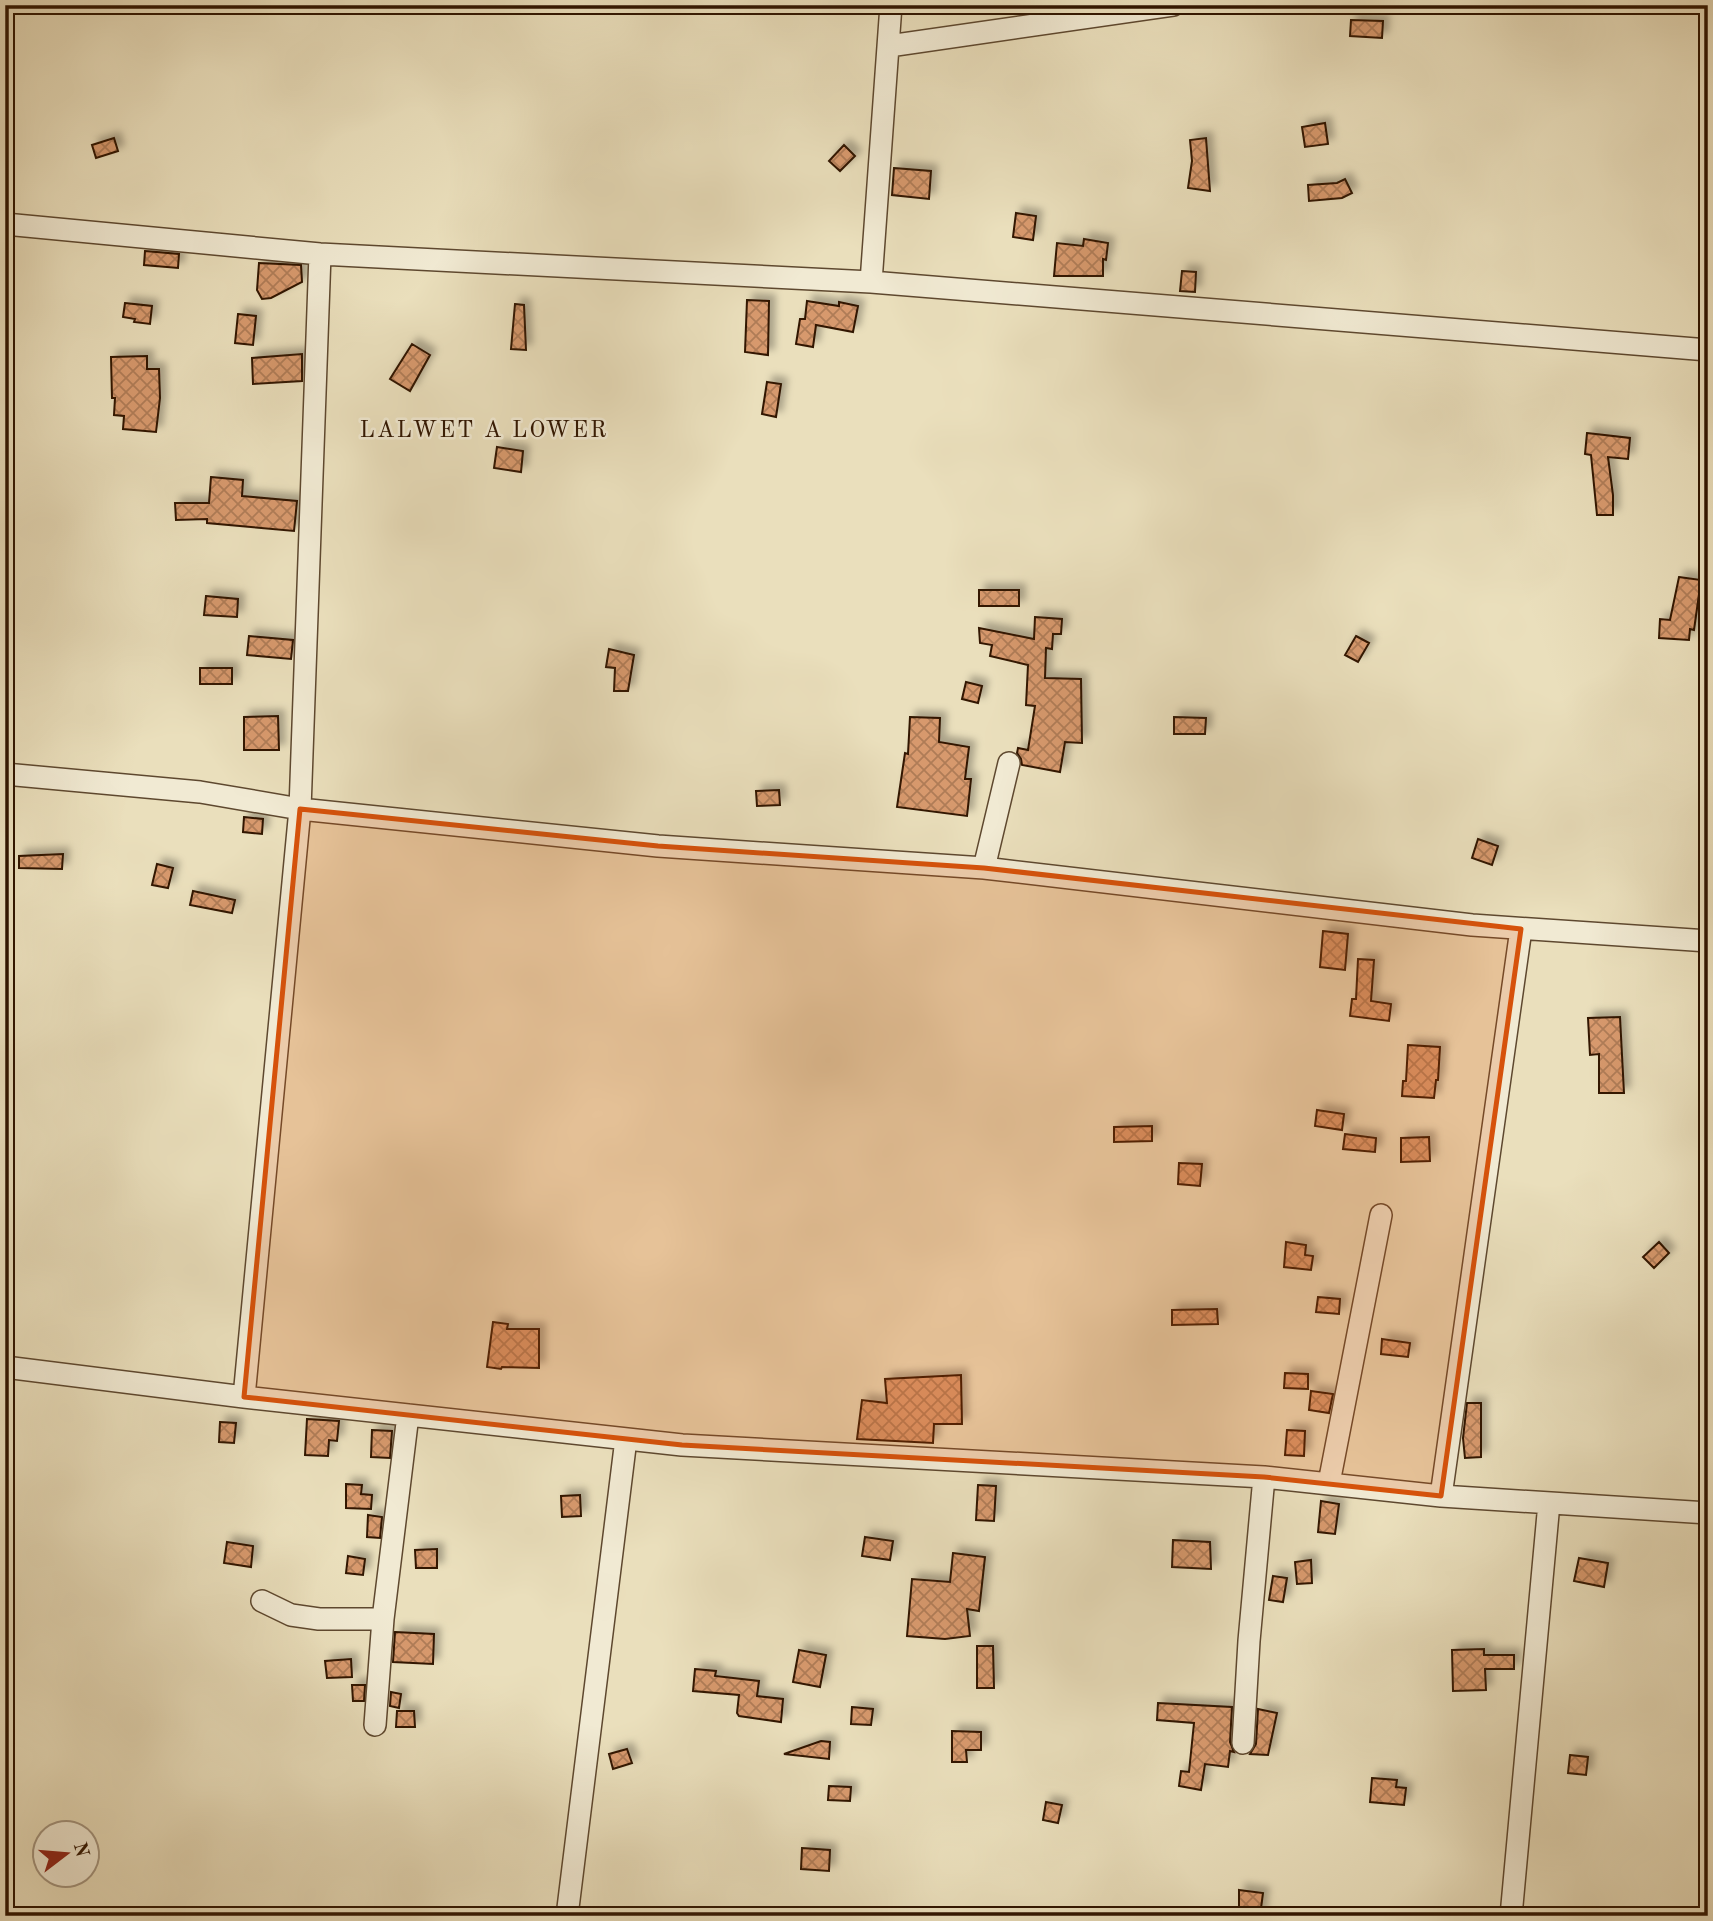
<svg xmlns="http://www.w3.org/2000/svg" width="1713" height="1921" font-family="'Old Standard TT',serif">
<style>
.building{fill:url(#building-cross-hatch);stroke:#301500;stroke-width:2;filter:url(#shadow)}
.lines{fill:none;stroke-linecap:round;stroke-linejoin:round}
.street-casing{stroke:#5e482f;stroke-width:24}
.street{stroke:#f1ead3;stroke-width:21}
.marked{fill:#d6520b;fill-opacity:0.2;stroke:#d6520b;stroke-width:5;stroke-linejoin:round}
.labels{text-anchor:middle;stroke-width:5;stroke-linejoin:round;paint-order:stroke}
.quarter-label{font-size:23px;letter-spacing:2px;fill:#301500;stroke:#f1ead3}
</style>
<defs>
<pattern id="building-cross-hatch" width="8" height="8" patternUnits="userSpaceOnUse" patternTransform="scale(1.75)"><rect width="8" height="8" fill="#d7996d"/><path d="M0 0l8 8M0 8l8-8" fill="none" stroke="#af7c57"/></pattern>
<filter id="shadow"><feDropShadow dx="6" dy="-6" stdDeviation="3.5" flood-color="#0004"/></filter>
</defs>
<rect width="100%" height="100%" fill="#eadfbc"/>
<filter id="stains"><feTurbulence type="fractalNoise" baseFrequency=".00286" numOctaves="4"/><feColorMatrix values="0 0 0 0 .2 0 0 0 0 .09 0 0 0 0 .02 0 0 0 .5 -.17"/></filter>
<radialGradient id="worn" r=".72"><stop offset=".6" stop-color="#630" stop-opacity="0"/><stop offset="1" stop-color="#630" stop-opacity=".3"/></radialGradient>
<path class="building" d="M1351,20L1383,21L1382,38L1350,36Z
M1325,123L1328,144L1305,147L1302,127Z
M114,138L118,151L96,158L92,145Z
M1206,138L1210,191L1188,188L1192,161L1190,140Z
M844,145L855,156L840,171L829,161Z
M894,168L931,171L929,199L892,195Z
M1345,179L1352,193L1342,198L1309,201L1308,185L1337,183Z
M1016,213L1036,216L1033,240L1013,237Z
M1084,239L1108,243L1106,260L1103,259V276H1054L1057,243L1083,246Z
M145,251L179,254L178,268L144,265Z
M259,263L301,265L302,282L271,298L262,299L257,290Z
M1182,271L1196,272L1195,292L1180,291Z
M747,300L769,301L768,355L745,352Z
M807,301L839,306V302L858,306L853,332L816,325L813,347L796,344L800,319H805Z
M125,303L152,306L150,324L134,322L135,319L123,317Z
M515,304L524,305L526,350L511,349Z
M238,314L256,316L253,345L235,343Z
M412,344L430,355L410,391L390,379Z
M302,354V381L253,384L252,358Z
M147,356V369H159L160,398L156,432L123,429L124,416L114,415L115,398H112L111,357Z
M767,382L781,384L776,417L762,414Z
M1587,433L1630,438L1628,459L1608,457L1613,495V515H1597L1591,455L1585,454Z
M497,447L523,451L521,472L494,468Z
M211,477L243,480L242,496L297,501L294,531L207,523V519L176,520L175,503H209Z
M1679,577L1701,580L1694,630L1690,629L1689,640L1659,638L1660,619L1670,620Z
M979,590H1019V606H979Z
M206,596L238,599L237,617L204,615Z
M1035,617L1062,619L1061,634H1053L1052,649L1046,648L1045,678L1081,679L1082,743L1065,742L1060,772L1022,765L1021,759L1017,753L1018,748L1028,750L1035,706L1026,705L1028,665L990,656L992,645L980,643L979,628L1034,639Z
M249,636L293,640L291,659L247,655Z
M1356,636L1369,643L1358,662L1345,655Z
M609,649L634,655L628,691H614L615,668L606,667Z
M200,668H232V684H200Z
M966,682L982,686L978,703L962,699Z
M278,716L279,750H244V717Z
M910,717L940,718L939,742L969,747L965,779H971L967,816L897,807L905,753L908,754Z
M1174,717L1206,718L1205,734H1174Z
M779,790L780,805L757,806L756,791Z
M244,817L263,819L262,834L243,832Z
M1478,839L1498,846L1492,865L1472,858Z
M63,854L62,869L19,868V856Z
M157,864L173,868L168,888L152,885Z
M193,891L235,900L232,913L190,905Z
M1323,931L1348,934L1345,970L1320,967Z
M1358,959L1374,960L1371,1001L1391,1004L1389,1021L1350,1016L1352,999H1356Z
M1620,1017L1624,1093H1599V1054L1590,1055L1588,1018Z
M1408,1045L1440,1047L1438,1080H1436L1434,1098L1402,1096L1403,1081H1406Z
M1317,1110L1344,1114L1342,1130L1315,1126Z
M1152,1126V1141L1114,1142V1127Z
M1345,1134L1376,1138L1375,1152L1343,1149Z
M1429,1137L1430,1161L1401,1162V1138Z
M1179,1163L1202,1164L1200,1186L1178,1184Z
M1286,1242L1306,1245L1305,1255L1313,1256L1311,1270L1284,1267Z
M1659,1242L1669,1253L1654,1268L1643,1257Z
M1318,1297L1340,1299L1339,1314L1316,1312Z
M1217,1309L1218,1324L1172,1325V1310Z
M493,1322L508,1324L507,1329H539V1368L502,1367L501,1369L487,1367Z
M1382,1339L1410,1343L1408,1357L1381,1354Z
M1285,1373L1308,1374V1389L1284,1388Z
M961,1375L962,1424H934L933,1443L857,1439L862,1400L887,1403L885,1379Z
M1311,1391L1333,1394L1329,1413L1309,1410Z
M1467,1403H1481V1457L1465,1458L1463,1438Z
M307,1419L339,1421L337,1441L329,1440L328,1456L305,1455Z
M220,1422L236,1423L234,1443L219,1442Z
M372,1430L392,1431L390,1458L371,1457Z
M1287,1430L1305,1431L1304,1456L1285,1455Z
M346,1484L362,1485L361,1494L372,1495L371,1509L346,1508Z
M978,1485L996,1486L994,1521L976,1520Z
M580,1495L581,1516L562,1517L561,1496Z
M1321,1501L1339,1504L1335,1534L1318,1532Z
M368,1515L382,1517L380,1538L367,1537Z
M865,1537L893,1541L890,1560L862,1556Z
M1173,1540L1210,1542L1211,1569L1172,1567Z
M227,1542L253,1546L251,1567L224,1563Z
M437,1549V1568H416L415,1550Z
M953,1553L985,1557L979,1611L967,1609L970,1636L945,1639L907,1636L912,1579L950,1582Z
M348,1556L365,1559L363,1575L346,1573Z
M1579,1558L1608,1563L1604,1587L1574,1581Z
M1311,1560L1312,1583L1297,1584L1295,1562Z
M1273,1576L1287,1578L1283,1602L1269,1600Z
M395,1632L434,1634L433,1664L393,1662Z
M977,1646H993L994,1688H977Z
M1484,1649V1655H1514V1669H1485L1486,1690L1453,1691L1452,1650Z
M799,1650L826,1655L820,1687L793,1682Z
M351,1659L352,1677L327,1678L325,1661Z
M695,1669L716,1671L715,1676L759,1681L757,1696L783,1699L781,1722L739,1716L737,1713L739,1695L693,1691Z
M352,1685H365L364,1701H353Z
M391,1692L401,1694L399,1708L390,1706Z
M1158,1703L1232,1707L1230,1742L1234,1752L1230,1751L1228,1767L1205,1764L1201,1790L1179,1786L1181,1771L1189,1772L1194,1723L1157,1720Z
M852,1707L873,1709L871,1725L851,1724Z
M1258,1709L1277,1713L1268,1755L1250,1754L1256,1744Z
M397,1711H414L415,1727H396Z
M952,1731L981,1732V1750H966L967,1762H952Z
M821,1741L830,1742L829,1759L784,1754Z
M627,1749L632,1763L613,1769L609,1754Z
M1570,1755L1588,1757L1586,1775L1568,1773Z
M1372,1778L1397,1780L1396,1787L1406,1788L1404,1805L1370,1802Z
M829,1786L851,1787L850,1801L828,1800Z
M1046,1802L1062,1805L1058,1823L1043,1820Z
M802,1848L830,1850L829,1871L801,1869Z
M1239,1890L1263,1893L1260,1916H1239Z"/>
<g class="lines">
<g class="street-casing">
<path id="street" d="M889,46L1173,5
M5,224L320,254L871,282L1708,350
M871,282L891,5
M5,774L200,792L300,809L658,846L984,868L1472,925L1708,941
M984,868L1009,763
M5,1367L244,1397L682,1445L1264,1477L1441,1496L1708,1513
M244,1397L300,809L320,254
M1329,1483L1381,1215
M1441,1496L1521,929
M262,1601L291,1615L319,1619H383
M375,1725L383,1619L408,1415
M1243,1743L1249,1641L1264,1477
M567,1916L626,1439
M1511,1916L1549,1503"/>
</g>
<use href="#street" class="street"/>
</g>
<path class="marked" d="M300,809L658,846L984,868L1521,929L1441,1496L1264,1477L682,1445L244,1397Z"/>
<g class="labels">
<g class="quarter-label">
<text x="484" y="437">LALWET A LOWER</text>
</g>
</g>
<rect width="1713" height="1921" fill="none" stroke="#eadfbc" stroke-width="28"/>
<rect x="7" y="7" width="1699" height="1907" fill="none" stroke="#301500" stroke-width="3.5"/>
<rect x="14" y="14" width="1685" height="1893" fill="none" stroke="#301500" stroke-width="2"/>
<g transform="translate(66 1854) rotate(74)"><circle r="33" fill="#f1ead3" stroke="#a4957f" stroke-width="2"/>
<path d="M0-5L12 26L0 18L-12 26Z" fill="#8f2418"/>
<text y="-10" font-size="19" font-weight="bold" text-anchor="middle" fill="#301500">N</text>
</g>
<rect width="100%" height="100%" filter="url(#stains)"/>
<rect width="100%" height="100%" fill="url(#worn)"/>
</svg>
